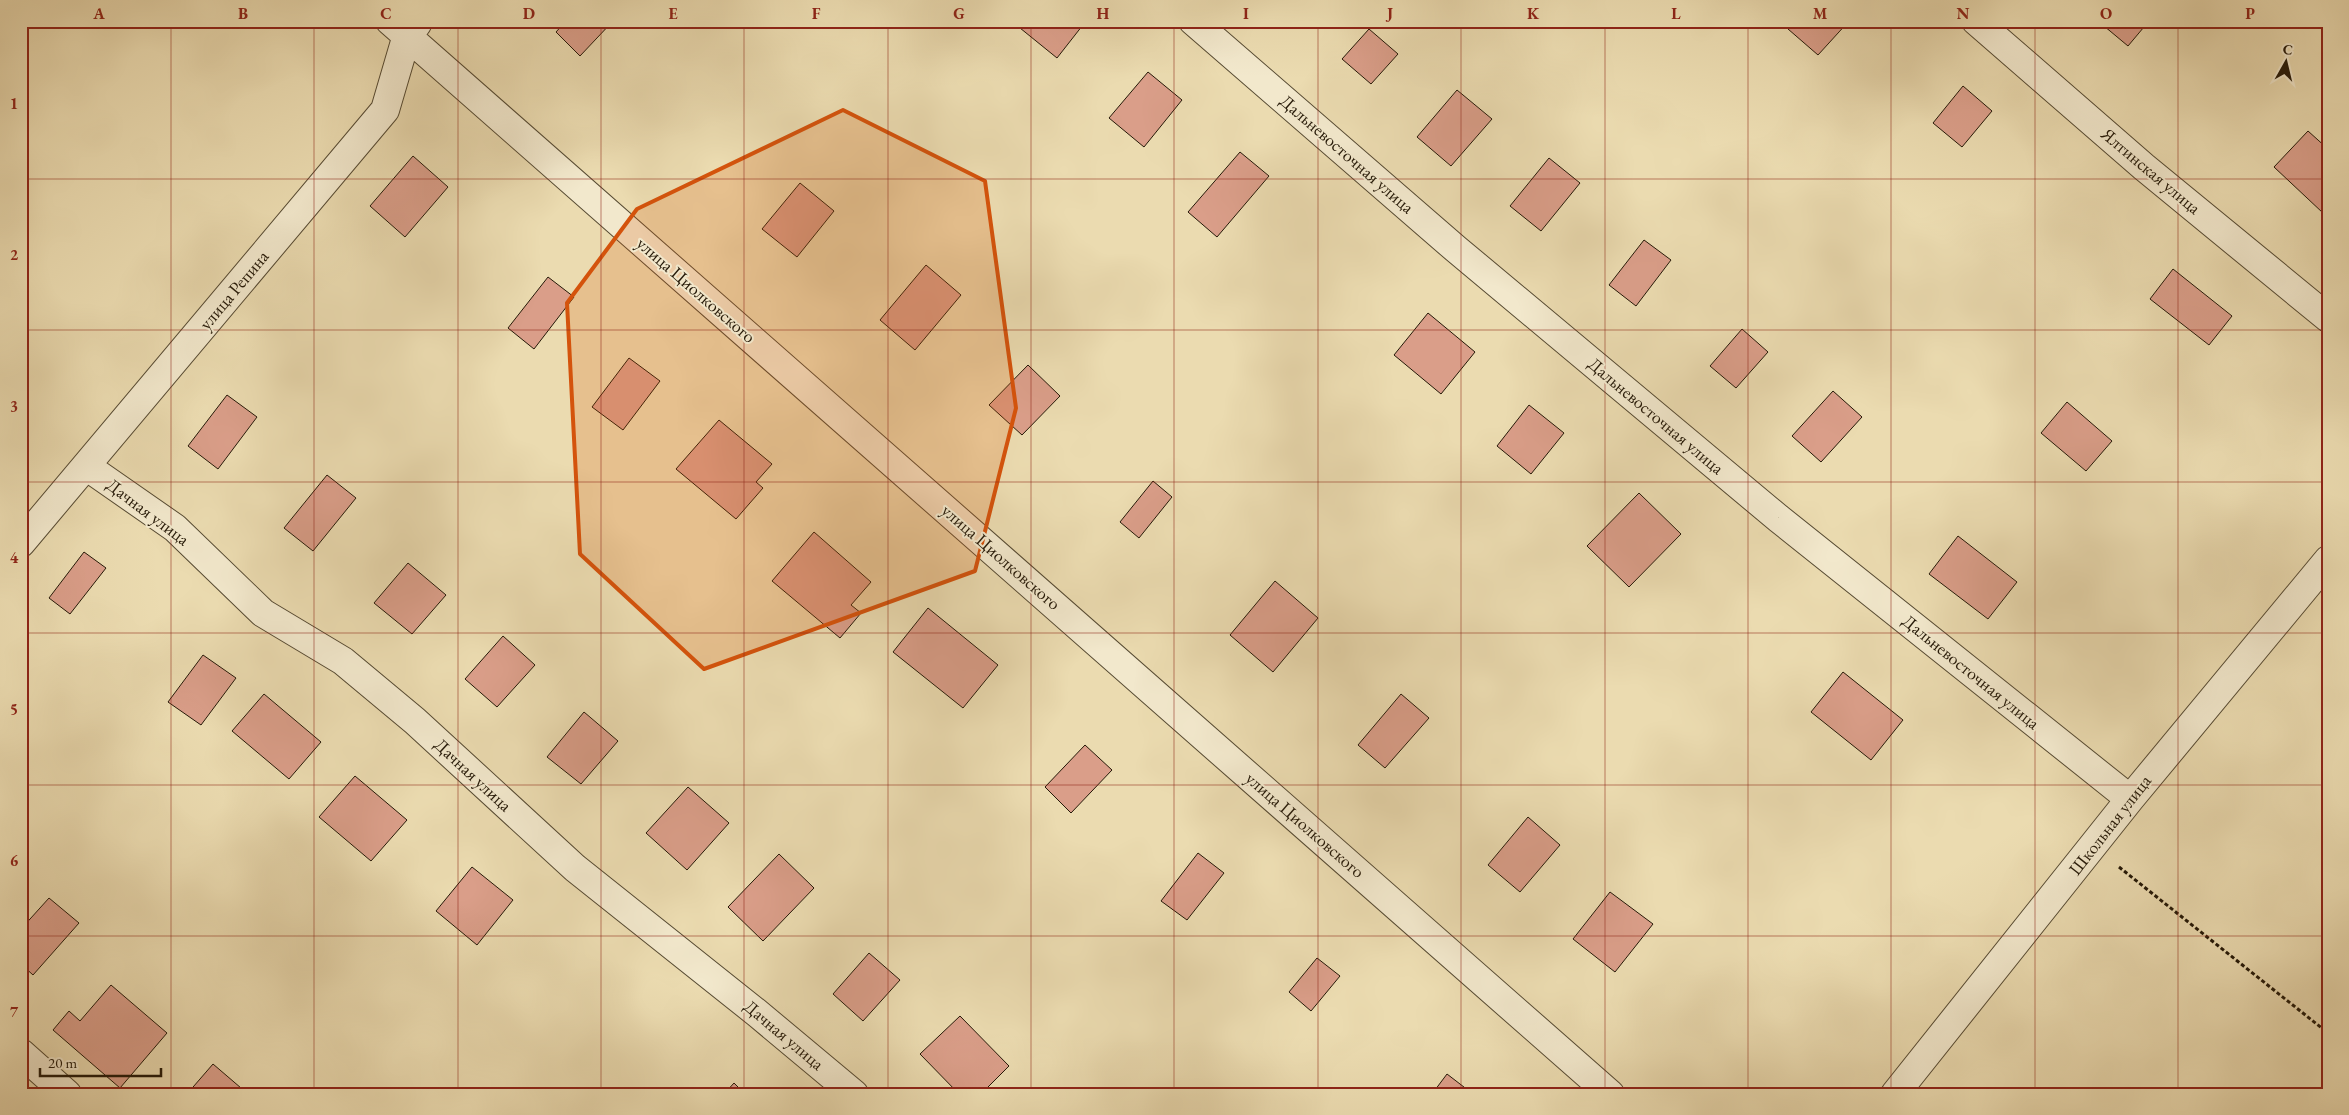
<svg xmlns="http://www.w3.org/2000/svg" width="2349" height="1115" font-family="'EB Garamond',serif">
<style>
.building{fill:#da9e89;stroke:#251908}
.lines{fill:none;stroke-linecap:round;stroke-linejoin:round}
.minor-casing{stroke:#564a32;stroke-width:30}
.path{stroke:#251908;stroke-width:3;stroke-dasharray:4 2.5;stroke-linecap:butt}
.minor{stroke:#f2e8cc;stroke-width:28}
.marked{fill:#d4530c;fill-opacity:0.2;stroke:#d4530c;stroke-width:4;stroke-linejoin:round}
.grid{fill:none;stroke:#8f2418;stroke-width:1;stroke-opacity:0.55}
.labels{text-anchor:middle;stroke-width:4;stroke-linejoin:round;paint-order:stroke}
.street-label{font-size:18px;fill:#251908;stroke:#f2e8cc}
.neatline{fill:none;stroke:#8f2418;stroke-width:2}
.grid-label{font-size:16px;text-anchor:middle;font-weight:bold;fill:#8f2418}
</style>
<rect width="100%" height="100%" fill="#ebdbb0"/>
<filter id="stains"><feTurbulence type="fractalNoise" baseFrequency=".004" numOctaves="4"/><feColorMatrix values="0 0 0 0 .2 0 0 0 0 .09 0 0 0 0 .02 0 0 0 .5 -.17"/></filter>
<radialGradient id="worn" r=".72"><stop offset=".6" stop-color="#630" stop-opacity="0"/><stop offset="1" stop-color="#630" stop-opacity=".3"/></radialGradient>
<path class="building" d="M566,21H613L580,56L556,32Z
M1025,21H1086L1057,58L1020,28Z
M1795,21H1849L1818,55L1788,29Z
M2098,21H2149L2128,46Z
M1369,29L1398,54L1371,84L1342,59Z
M1148,72L1182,100L1144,147L1109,118Z
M1963,86L1992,111L1962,147L1933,123Z
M1457,90L1492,119L1451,166L1417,137Z
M2308,131L2328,149V208L2323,213L2274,167Z
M1240,152L1269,176L1217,237L1188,212Z
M413,156L448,187L405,237L370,206Z
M1549,158L1580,183L1541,231L1510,206Z
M800,183L834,211L797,257L762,229Z
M1644,240L1671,260L1636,306L1609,285Z
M926,265L961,295L915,350L880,320Z
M2173,269L2232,316L2209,345L2150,299Z
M548,277L574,297L534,349L508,328Z
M1428,313L1475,352L1441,394L1394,355Z
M1742,329L1768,352L1736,388L1710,366Z
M629,358L660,381L623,430L592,407Z
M1028,365L1060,396L1022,435L989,405Z
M1833,391L1862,417L1821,462L1792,436Z
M227,395L257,417L218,469L188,446Z
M2067,402L2112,441L2086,471L2041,433Z
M1529,405L1564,433L1531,474L1497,446Z
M719,420L772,464L756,482L763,488L736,519L676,469Z
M327,475L356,498L313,551L284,528Z
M1153,481L1172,497L1139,538L1120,522Z
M1639,493L1681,534L1629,587L1587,546Z
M814,532L871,582L851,605L861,613L840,638L772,581Z
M1958,536L2017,582L1988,619L1929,574Z
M84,552L106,568L70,614L49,598Z
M408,563L446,595L412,634L374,603Z
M1275,581L1318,618L1273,672L1230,635Z
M928,608L998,665L963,708L893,652Z
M503,636L535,665L497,707L465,679Z
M203,655L236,678L201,725L168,702Z
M1843,672L1903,720L1871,760L1811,712Z
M264,694L321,742L289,779L232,731Z
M1401,694L1429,718L1385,768L1358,745Z
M584,712L618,741L581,784L547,757Z
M1085,745L1112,770L1071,813L1045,787Z
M355,776L407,820L371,861L319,817Z
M688,787L729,823L687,870L646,833Z
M1528,817L1560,845L1520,892L1488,865Z
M1198,853L1224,873L1187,920L1161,901Z
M779,854L814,888L763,941L728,907Z
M472,867L513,900L477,945L436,911Z
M1610,892L1653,924L1615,972L1573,939Z
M49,898L79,923L33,975L21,964V929Z
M869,953L900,980L863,1021L833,994Z
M1317,958L1340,976L1311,1011L1289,992Z
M111,985L167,1033L120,1088L53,1030L69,1011L80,1021Z
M960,1016L1009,1066L981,1094H959L920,1054Z
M213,1064L248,1094H187Z
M1447,1074L1473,1094H1432Z
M734,1083L745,1094H724Z"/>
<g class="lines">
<g class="minor-casing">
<path id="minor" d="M390,21L1610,1094
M1193,21L1456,249L1778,518L2130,799
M1976,21L2144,167L2328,318
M86,466L175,528L263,613L343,661L415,721L575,868L757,1013L854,1094
M21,543L385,110L407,35L417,24
M21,1053L67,1094
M1895,1094L2130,799L2328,560"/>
</g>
<path class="path" d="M2119,867L2328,1033"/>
<use href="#minor" class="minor"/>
</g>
<path class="marked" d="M843,110L985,181L1016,408L975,571L704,669L580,554L567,303L637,209Z"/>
<path class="grid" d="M171,21V1094M314,21V1094M458,21V1094M601,21V1094M744,21V1094M888,21V1094M1031,21V1094M1174,21V1094M1318,21V1094M1461,21V1094M1605,21V1094M1748,21V1094M1891,21V1094M2035,21V1094M2178,21V1094M21,179H2328M21,330H2328M21,482H2328M21,633H2328M21,785H2328M21,936H2328"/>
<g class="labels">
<g class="street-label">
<text transform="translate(1347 154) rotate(41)" y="6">Дальневосточная улица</text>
<text transform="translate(2151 171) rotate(40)" y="6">Ялтинская улица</text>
<text transform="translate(234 290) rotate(-50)" y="6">улица Репина</text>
<text transform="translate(696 290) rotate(41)" y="6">улица Циолковского</text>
<text transform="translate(1656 416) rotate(40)" y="6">Дальневосточная улица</text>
<text transform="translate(148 512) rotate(37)" y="6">Дачная улица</text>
<text transform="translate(1001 557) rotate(41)" y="6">улица Циолковского</text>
<text transform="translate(1971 672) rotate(39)" y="6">Дальневосточная улица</text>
<text transform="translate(473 775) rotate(43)" y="6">Дачная улица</text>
<text transform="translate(1305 825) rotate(41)" y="6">улица Циолковского</text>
<text transform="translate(2110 825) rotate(-52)" y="6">Школьная улица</text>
<text transform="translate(784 1035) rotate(40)" y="6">Дачная улица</text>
</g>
</g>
<rect width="2349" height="1115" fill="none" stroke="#ebdbb0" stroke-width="55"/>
<g transform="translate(2286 62) rotate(8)" stroke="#f2e8cc" stroke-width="4" paint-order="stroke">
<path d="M0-4L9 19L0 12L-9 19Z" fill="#251908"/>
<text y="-8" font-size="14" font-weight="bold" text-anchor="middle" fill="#251908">С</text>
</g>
<path d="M40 1068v8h121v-8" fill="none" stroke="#251908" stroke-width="2.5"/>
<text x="48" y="1068" font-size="15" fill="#251908" stroke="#f2e8cc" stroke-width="4" paint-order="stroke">20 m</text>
<rect x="28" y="28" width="2294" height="1060" class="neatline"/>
<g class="grid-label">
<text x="99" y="19">A</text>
<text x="243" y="19">B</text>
<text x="386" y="19">C</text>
<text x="529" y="19">D</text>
<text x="673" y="19">E</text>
<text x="816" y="19">F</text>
<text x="959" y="19">G</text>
<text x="1103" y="19">H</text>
<text x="1246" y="19">I</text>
<text x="1390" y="19">J</text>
<text x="1533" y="19">K</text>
<text x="1676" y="19">L</text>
<text x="1820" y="19">M</text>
<text x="1963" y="19">N</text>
<text x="2106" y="19">O</text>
<text x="2250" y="19">P</text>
<text x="14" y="109">1</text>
<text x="14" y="260">2</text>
<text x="14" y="412">3</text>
<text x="14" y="563">4</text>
<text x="14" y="715">5</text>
<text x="14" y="866">6</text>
<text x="14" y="1017">7</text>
</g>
<rect width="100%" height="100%" filter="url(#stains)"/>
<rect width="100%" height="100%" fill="url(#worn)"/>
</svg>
